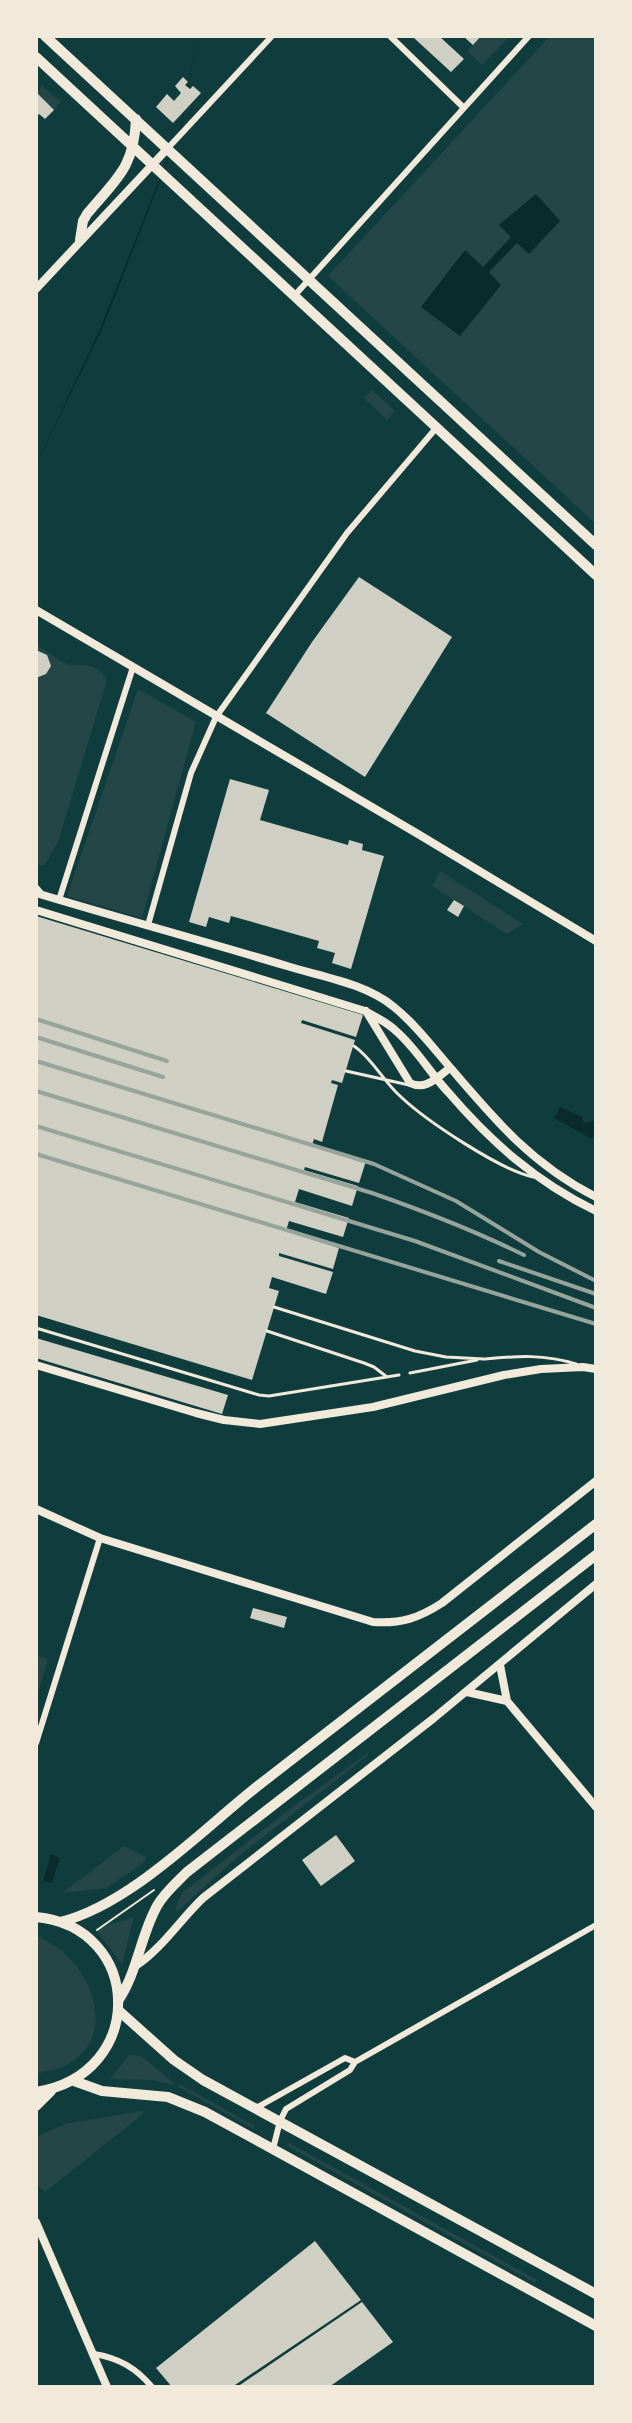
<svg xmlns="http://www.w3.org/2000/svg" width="632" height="2423" font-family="Helvetica,sans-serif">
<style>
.green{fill:#244646}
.water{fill:#0a2a2b}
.building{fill:#cfcfc3}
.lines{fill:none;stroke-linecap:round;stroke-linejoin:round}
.path{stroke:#f1e9da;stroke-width:2}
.service{stroke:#f1e9da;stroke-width:3}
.minor{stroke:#f1e9da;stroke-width:6}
.tertiary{stroke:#f1e9da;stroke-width:8}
.primary{stroke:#f1e9da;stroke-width:10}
.rail{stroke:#97a49c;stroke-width:4}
</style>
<rect width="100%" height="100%" fill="#0f3d3e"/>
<path class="green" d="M481,36H510L482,65L467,51Z
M550,36H596V524L328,276Z
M42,86L61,102L54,110L36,93Z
M372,390L395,411L387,420L364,398Z
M36,644C45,650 55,659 65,663C82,669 94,658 107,680L58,842L44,866L36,864Z
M138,689L196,722L142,918L67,896Z
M440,871L523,924L507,934L432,886Z
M38,1656L48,1659L36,1700Z
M369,1752L367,1756L234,1860L177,1912L176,1907L182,1893L294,1806Z
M124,1846L147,1858L141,1865L106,1888L62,1893Z
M134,1917L122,1964L95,1929Z
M36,1936C102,1961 128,2064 36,2073Z
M129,2055L141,2056L176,2085L151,2080L110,2079Z
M179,2084L255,2126L254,2129L178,2087Z
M142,2111V2115L45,2192L36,2185V2137L65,2124Z
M289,2143L537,2280L535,2283L287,2146Z"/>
<path class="water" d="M197,36L182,125L102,329L36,465L100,329L181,125Z
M536,194L560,221L529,254L517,243L489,272L501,285L460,336L421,307L465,250L483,267L511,237L499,225Z
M560,1107L582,1117L584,1123L596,1121V1134L592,1139L554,1118Z
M51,1854L60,1858L52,1883L43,1881Z"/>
<path class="building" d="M415,36H439L464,59L451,72L414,38Z
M463,36H481L473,45Z
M183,77L188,82L185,85L190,89L193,86L201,93L173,123L156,107L167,94L174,101L181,93L175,86Z
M36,92L54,110L45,119L39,114L36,117Z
M359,577L452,637L365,777L266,713L312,642Z
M36,650L47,655L51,666L46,674L36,678Z
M230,779L269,790L260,820L348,845L349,840L363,844L362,850L384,856L351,969L332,963L335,953L317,948L319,941L231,916L229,923L209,917L206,927L189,922Z
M454,900L464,906L458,917L447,910Z
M36,916L363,1015L356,1037L302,1020L301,1023L355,1040L342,1083L332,1080L331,1083L338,1085L322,1142L314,1139L312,1145L366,1161L359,1183L305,1167L304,1170L358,1186L352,1206L299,1189L295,1202L349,1218L343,1237L289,1221L286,1231L339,1248L333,1269L279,1253V1256L333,1272L326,1294L272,1277L269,1288L279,1291L252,1380L36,1315Z
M36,1338L228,1395L222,1414L36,1358Z
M253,1608L287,1617L284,1628L250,1618Z
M336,1835L355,1861L321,1886L302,1860Z
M315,2241L361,2300L232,2387H172L156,2368Z
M362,2302L393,2342L329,2387H237Z"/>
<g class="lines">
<path class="path" d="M97,1930L154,1890"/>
<path class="service" d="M36,885L43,893
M354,1046C373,1059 383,1081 400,1096C425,1120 500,1170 533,1177
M346,1071L409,1085
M274,1307L415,1351L446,1357L484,1359
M36,1328L259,1395L269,1396L399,1375
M267,1331L364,1363L374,1367L387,1377
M485,1359C517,1356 545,1354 576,1364
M410,1373L477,1360"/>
<path class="minor" d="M390,36L463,107
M168,148L272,36
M295,295L529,36
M59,900L133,667
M148,925L191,773L216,717L347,533L437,427
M36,1743L100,1538
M256,2108L345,2058L355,2062
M273,2149L280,2121L286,2109L350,2070L355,2062L596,1925
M94,2354C119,2358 136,2368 152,2387"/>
<path class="tertiary" d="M36,289L168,148
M36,610L418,834L596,941
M36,893C119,918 204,941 287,966C322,977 365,983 394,1007C414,1023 431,1045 448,1065C494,1119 531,1164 596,1197
M36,910L365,1011C376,1017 387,1022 396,1031C416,1048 430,1073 448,1092C491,1142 536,1182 596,1211
M366,1011L410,1083C426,1091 437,1077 450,1068
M36,1365L196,1413L224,1420L260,1424L373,1407L504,1375L541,1369L583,1367L596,1369
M36,1509L100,1538L373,1622C401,1624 419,1618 442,1603L596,1481
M500,1665L507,1701L596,1807
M467,1692L507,1701
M137,1965C163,1947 180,1920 203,1898L434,1718L596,1584
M36,2222L107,2387"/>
<path class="primary" d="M45,36L596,545
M36,57L596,575
M80,240L83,221L87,214C117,178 134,168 136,119
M36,1917C143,1927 148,2074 36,2092
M60,1922C130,1905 203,1829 259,1785C371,1697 484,1611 596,1524
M118,2001C138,1971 140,1937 157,1906C164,1893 176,1883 187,1872L596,1555
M118,2010L174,2060L203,2080L596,2294
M74,2081L102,2091L168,2097L205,2112L596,2326
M36,2106L51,2091"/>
<path class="rail" d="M36,1019L167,1061
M36,1037L163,1077
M36,1061L374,1164L456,1201L539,1252L596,1281
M36,1091L372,1193C424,1211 475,1231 524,1255
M36,1126L415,1241L596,1308
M36,1154L596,1324
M499,1261L596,1294"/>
</g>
<rect width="632" height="2423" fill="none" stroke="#f1e9da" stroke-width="76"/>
</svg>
